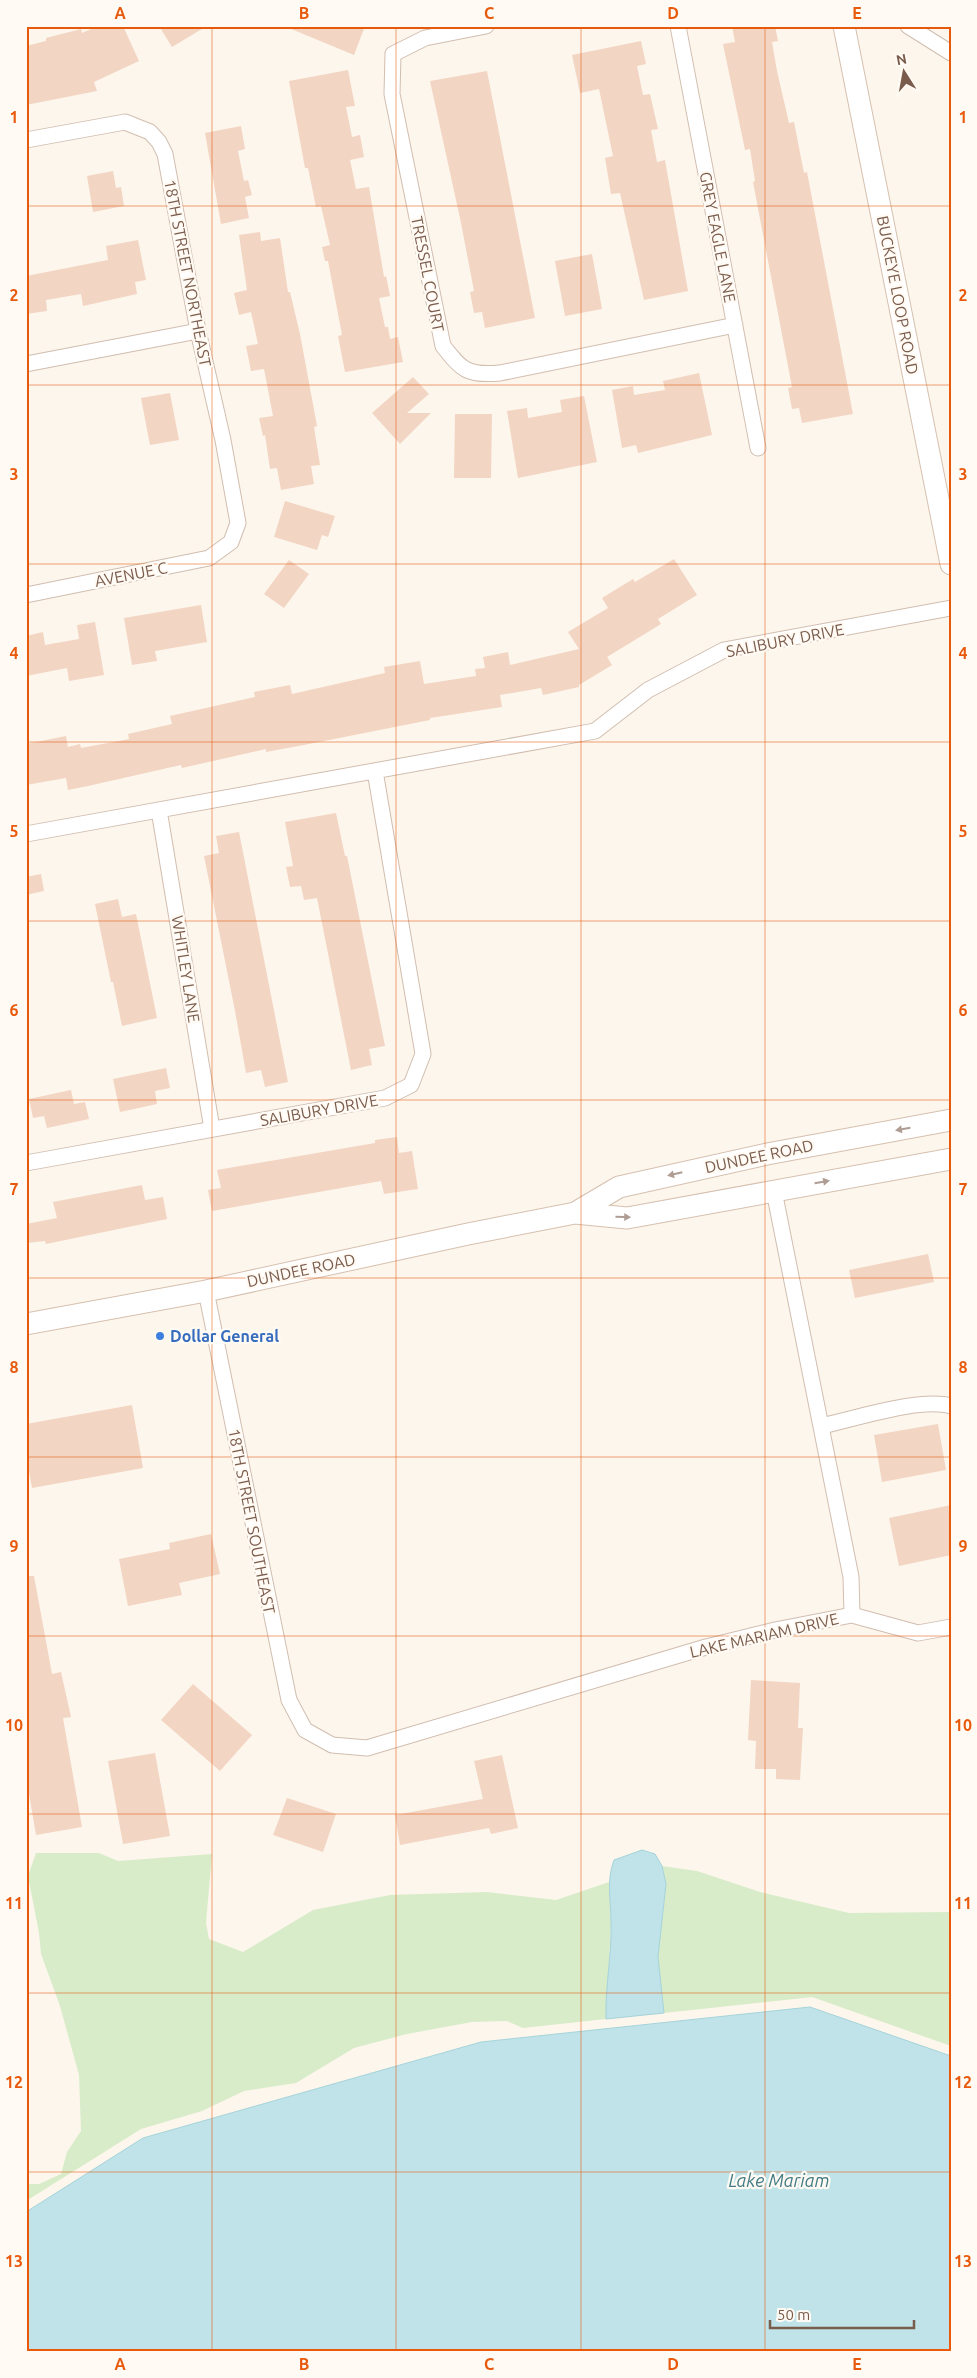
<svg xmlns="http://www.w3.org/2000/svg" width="977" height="2378" font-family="Ubuntu,sans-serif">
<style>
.green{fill:#d8ecc9}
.water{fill:#bfe3e8;stroke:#a5d3da}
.building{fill:#f3d5c3}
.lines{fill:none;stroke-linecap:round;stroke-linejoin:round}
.street-casing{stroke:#d1beb0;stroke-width:17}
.secondary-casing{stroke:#d6c0b0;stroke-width:23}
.street{stroke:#fff;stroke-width:15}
.secondary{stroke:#fff;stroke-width:21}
.oneway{fill:#af9d94}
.grid{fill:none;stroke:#e8590c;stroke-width:1;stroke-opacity:0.55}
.shop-dot{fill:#3f7fe0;stroke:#fffaf3;stroke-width:2}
.labels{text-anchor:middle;stroke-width:4.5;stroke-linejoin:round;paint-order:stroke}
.street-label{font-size:16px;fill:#7a5c4d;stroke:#fffaf3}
.shop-label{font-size:16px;font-weight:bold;fill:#366cbe;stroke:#fffaf3;text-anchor:start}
.water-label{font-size:18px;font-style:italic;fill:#437c86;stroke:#fffaf3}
.neatline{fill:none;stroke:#e8590c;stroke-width:2}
.grid-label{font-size:16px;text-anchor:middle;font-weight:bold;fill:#e8590c}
</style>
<rect width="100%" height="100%" fill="#fdf6ec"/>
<path class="green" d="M36,1853H99L118,1861L212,1854L206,1923L209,1939L243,1952L313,1910L390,1895L487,1892L556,1900L609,1882L611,1922L606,2019L523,2028L507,2021L472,2022L407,2034L354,2048L296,2083L244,2091L202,2111L141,2129L26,2201V2184H39L61,2174L67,2152L81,2131L79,2075L60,2006L41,1954L39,1933L28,1876Z
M662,1866L697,1871L760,1892L849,1913L951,1912V2046L812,1997L664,2013L658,1957L666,1885Z"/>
<path class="water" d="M642,1850L655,1854L662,1866L666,1884L658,1957L664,2013L606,2019C605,1987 612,1954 611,1922C611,1900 606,1881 614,1860Z
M810,2007L951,2056V2352H26V2212L143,2138L481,2042Z"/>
<path class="building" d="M98,26H123L139,61L94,82L97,91L26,105V46L46,41V38L81,29L82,33Z
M159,26H207L172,47Z
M284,26H365L354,55Z
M732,26H775L778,41L772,42L777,71L789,123L794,122L804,173L807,172L853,414L802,423L799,408L792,409L788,388L792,387L753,182L755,181L750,149L745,150L723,44L735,42Z
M641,41L646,64L637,66L643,95L650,94L658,129L651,130L657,162L665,160L688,291L644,300L620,193L611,194L605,158L613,156L599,89L580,93L572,55Z
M348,70L355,106L346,107L352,137L360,135L364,157L350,160L356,189L369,187L384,277L386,276L390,296L379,298L385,327H388L390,339L398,337L403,362L345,372L338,336L342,335L328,261H325L322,247L330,245L321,206L316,207L308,168H305L289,81Z
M487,71L535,318L485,328L482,312L474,313L470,292L474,291L461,223L430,81Z
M241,126L245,149L238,151L244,181L248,180L252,195L245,197L249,218L221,224L205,133Z
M113,171L116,188L121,187L124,206L93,212L87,176Z
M260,232L261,241L280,238L288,292H290L300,334L317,426L314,427L320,465L311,466L314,484L281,490L277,468L270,469L265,435L263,436L259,418L273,416L264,369L251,371L246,346L258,344L251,312L239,315L234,293L247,290L239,235Z
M138,240L146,280L135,282L137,294L83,306L81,294L46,300L47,311L26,314V276L108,260L106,246Z
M592,254L602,309L565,316L555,261Z
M699,373L712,435L638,453L636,445L622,448L612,390L633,386L634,395L665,390L663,381Z
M413,377L429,394L407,413H431L400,444L372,413Z
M170,393L179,440L150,445L141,398Z
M584,396L597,462L518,478L507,411L527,408L528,418L562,412L560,400Z
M455,414H492L491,478H454Z
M285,501L335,516L328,537L322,535L317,550L274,537Z
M674,559L697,595L658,619L661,624L607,657L612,665L579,685V687L543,695L541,688L500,695L502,707L430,718V720L309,744L266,752V749L182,768L181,765L88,786L68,790L66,778L26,785V744L66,736L68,747L80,744L81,748L129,739L128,734L172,724L170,716L255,697L254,692L290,685L292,694L345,682L385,673L384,667L420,661L424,684L476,676L475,669L485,668L483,657L508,652L510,665L579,649L568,632L608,608L602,598L633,579L635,582Z
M289,560L309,574L284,608L264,594Z
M201,605L207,642L155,651L157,661L132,665L124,618Z
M95,622L104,675L69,681L67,668L26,676V636L43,632L45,645L79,639L77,625Z
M336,813L345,856H347L385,1046L369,1049L372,1065L351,1070L317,898L304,900L301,886L290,887L286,867L293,866L285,822Z
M239,832L288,1082L265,1087L261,1070L246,1073L235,1011L204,856L219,853L216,836Z
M41,874L44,891L26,895V877Z
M118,899L122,917L136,914L157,1018L122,1026L113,982H111L95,904Z
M166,1068L170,1088L155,1091L157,1104L120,1112L113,1079Z
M71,1090L74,1104L85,1102L89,1119L47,1128L44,1116L33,1118L29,1099Z
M397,1137L399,1153L412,1151L418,1189L384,1194L381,1181L212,1211L208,1190L221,1188L217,1170L375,1143V1140Z
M142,1185L145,1200L163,1197L167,1219L46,1244L45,1241L26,1243V1224L57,1218L53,1202Z
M928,1254L934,1282L855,1298L849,1270Z
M132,1405L143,1468L32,1488L26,1455V1424Z
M938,1424L946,1470L882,1482L874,1435Z
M951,1505V1555L899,1566L889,1518Z
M211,1534L220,1574L179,1583L182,1595L128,1606L119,1559L170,1549L169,1543Z
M26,1576H34L52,1674L61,1672L71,1717L63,1718L82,1827L36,1835L26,1776Z
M751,1680L800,1683L798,1728H803L800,1780L776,1779V1769H755L756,1741L748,1740Z
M193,1684L252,1735L220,1771L161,1720Z
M155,1753L170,1836L123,1844L108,1761Z
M502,1755L518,1828L491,1834L489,1828L400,1845L395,1815L483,1799L474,1761Z
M287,1798L336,1814L323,1852L273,1835Z"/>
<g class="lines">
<g class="street-casing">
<path id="street" d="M486,26L425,38L393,54L392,94L443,346C462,370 467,376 500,373L735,325
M678,26L758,448
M908,26L951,53
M26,140L125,122L150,132L159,142L165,154L198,331L223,440L238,523L231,542L209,558L26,595
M26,364L198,331
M159,810L212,1129
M26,834L595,731L648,690L724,650L951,608
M26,1163L385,1098L411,1085L423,1054L375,771
M774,1191L851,1577L852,1615
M206,1291L289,1700L305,1730L332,1745L367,1748L706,1647L775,1630L852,1615L918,1633L951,1627
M821,1426C854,1419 920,1397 951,1406"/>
</g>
<g class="secondary-casing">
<path id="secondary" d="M844,26L951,564
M575,1213L619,1187L767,1154L951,1120
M26,1324L206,1291L468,1234L575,1213L627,1218L951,1159"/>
</g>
<use href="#street" class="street"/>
<use href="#secondary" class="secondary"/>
</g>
<defs><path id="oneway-solid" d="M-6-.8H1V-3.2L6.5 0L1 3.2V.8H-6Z" transform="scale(1.25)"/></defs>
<g class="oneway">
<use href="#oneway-solid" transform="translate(903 1129) rotate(170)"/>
<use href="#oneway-solid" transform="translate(675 1174) rotate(167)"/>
<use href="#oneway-solid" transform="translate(822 1182) rotate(-10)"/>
<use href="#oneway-solid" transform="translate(623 1217) rotate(1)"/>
</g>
<path class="grid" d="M212,26V2352M396,26V2352M581,26V2352M765,26V2352M26,206H951M26,385H951M26,564H951M26,742H951M26,921H951M26,1100H951M26,1278H951M26,1457H951M26,1636H951M26,1814H951M26,1993H951M26,2172H951"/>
<circle class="shop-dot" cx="160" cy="1336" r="5"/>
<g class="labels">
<g class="street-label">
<text transform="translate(718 237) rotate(79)" y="6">GREY EAGLE LANE</text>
<text transform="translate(188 273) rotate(79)" y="6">18TH STREET NORTHEAST</text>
<text transform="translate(428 274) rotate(79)" y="6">TRESSEL COURT</text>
<text transform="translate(898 295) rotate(79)" y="6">BUCKEYE LOOP ROAD</text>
<text transform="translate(131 574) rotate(-11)" y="6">AVENUE C</text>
<text transform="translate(785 640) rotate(-11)" y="6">SALIBURY DRIVE</text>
<text transform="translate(186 969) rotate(81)" y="6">WHITLEY LANE</text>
<text transform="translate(319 1110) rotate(-10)" y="6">SALIBURY DRIVE</text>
<text transform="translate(759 1156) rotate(-12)" y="6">DUNDEE ROAD</text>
<text transform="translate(301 1270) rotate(-12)" y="6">DUNDEE ROAD</text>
<text transform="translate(252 1521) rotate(79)" y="6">18TH STREET SOUTHEAST</text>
<text transform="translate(764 1635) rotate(-13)" y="6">LAKE MARIAM DRIVE</text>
</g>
<g class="shop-label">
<text x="170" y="1342">Dollar General</text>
</g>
<g class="water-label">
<text x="779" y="2187">Lake Mariam</text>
</g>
</g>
<rect width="977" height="2378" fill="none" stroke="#fffaf3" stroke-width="55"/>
<g transform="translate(904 72) rotate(349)" stroke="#fffaf3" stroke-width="4" paint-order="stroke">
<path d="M0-4L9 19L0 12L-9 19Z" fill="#7a5c4d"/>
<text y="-8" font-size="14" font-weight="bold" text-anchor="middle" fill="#7a5c4d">N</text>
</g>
<path d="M770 2320v8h144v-8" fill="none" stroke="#7a5c4d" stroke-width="2.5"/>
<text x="777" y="2320" font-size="15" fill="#7a5c4d" stroke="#fffaf3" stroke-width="4" paint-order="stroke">50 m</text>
<rect x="28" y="28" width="922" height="2322" class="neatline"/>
<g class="grid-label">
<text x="120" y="19">A</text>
<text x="304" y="19">B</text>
<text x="489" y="19">C</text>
<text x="673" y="19">D</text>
<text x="857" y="19">E</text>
<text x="14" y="123">1</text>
<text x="963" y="123">1</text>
<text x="14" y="301">2</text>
<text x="963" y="301">2</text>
<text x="14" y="480">3</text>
<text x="963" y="480">3</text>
<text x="14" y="659">4</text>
<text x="963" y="659">4</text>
<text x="14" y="837">5</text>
<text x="963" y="837">5</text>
<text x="14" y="1016">6</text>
<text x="963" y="1016">6</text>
<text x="14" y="1195">7</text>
<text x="963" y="1195">7</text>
<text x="14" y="1373">8</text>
<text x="963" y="1373">8</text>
<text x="14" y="1552">9</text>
<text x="963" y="1552">9</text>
<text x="14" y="1731">10</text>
<text x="963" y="1731">10</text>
<text x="14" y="1909">11</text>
<text x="963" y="1909">11</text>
<text x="14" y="2088">12</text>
<text x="963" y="2088">12</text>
<text x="14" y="2267">13</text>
<text x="963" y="2267">13</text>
<text x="120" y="2370">A</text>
<text x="304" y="2370">B</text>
<text x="489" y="2370">C</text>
<text x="673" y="2370">D</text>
<text x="857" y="2370">E</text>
</g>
</svg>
